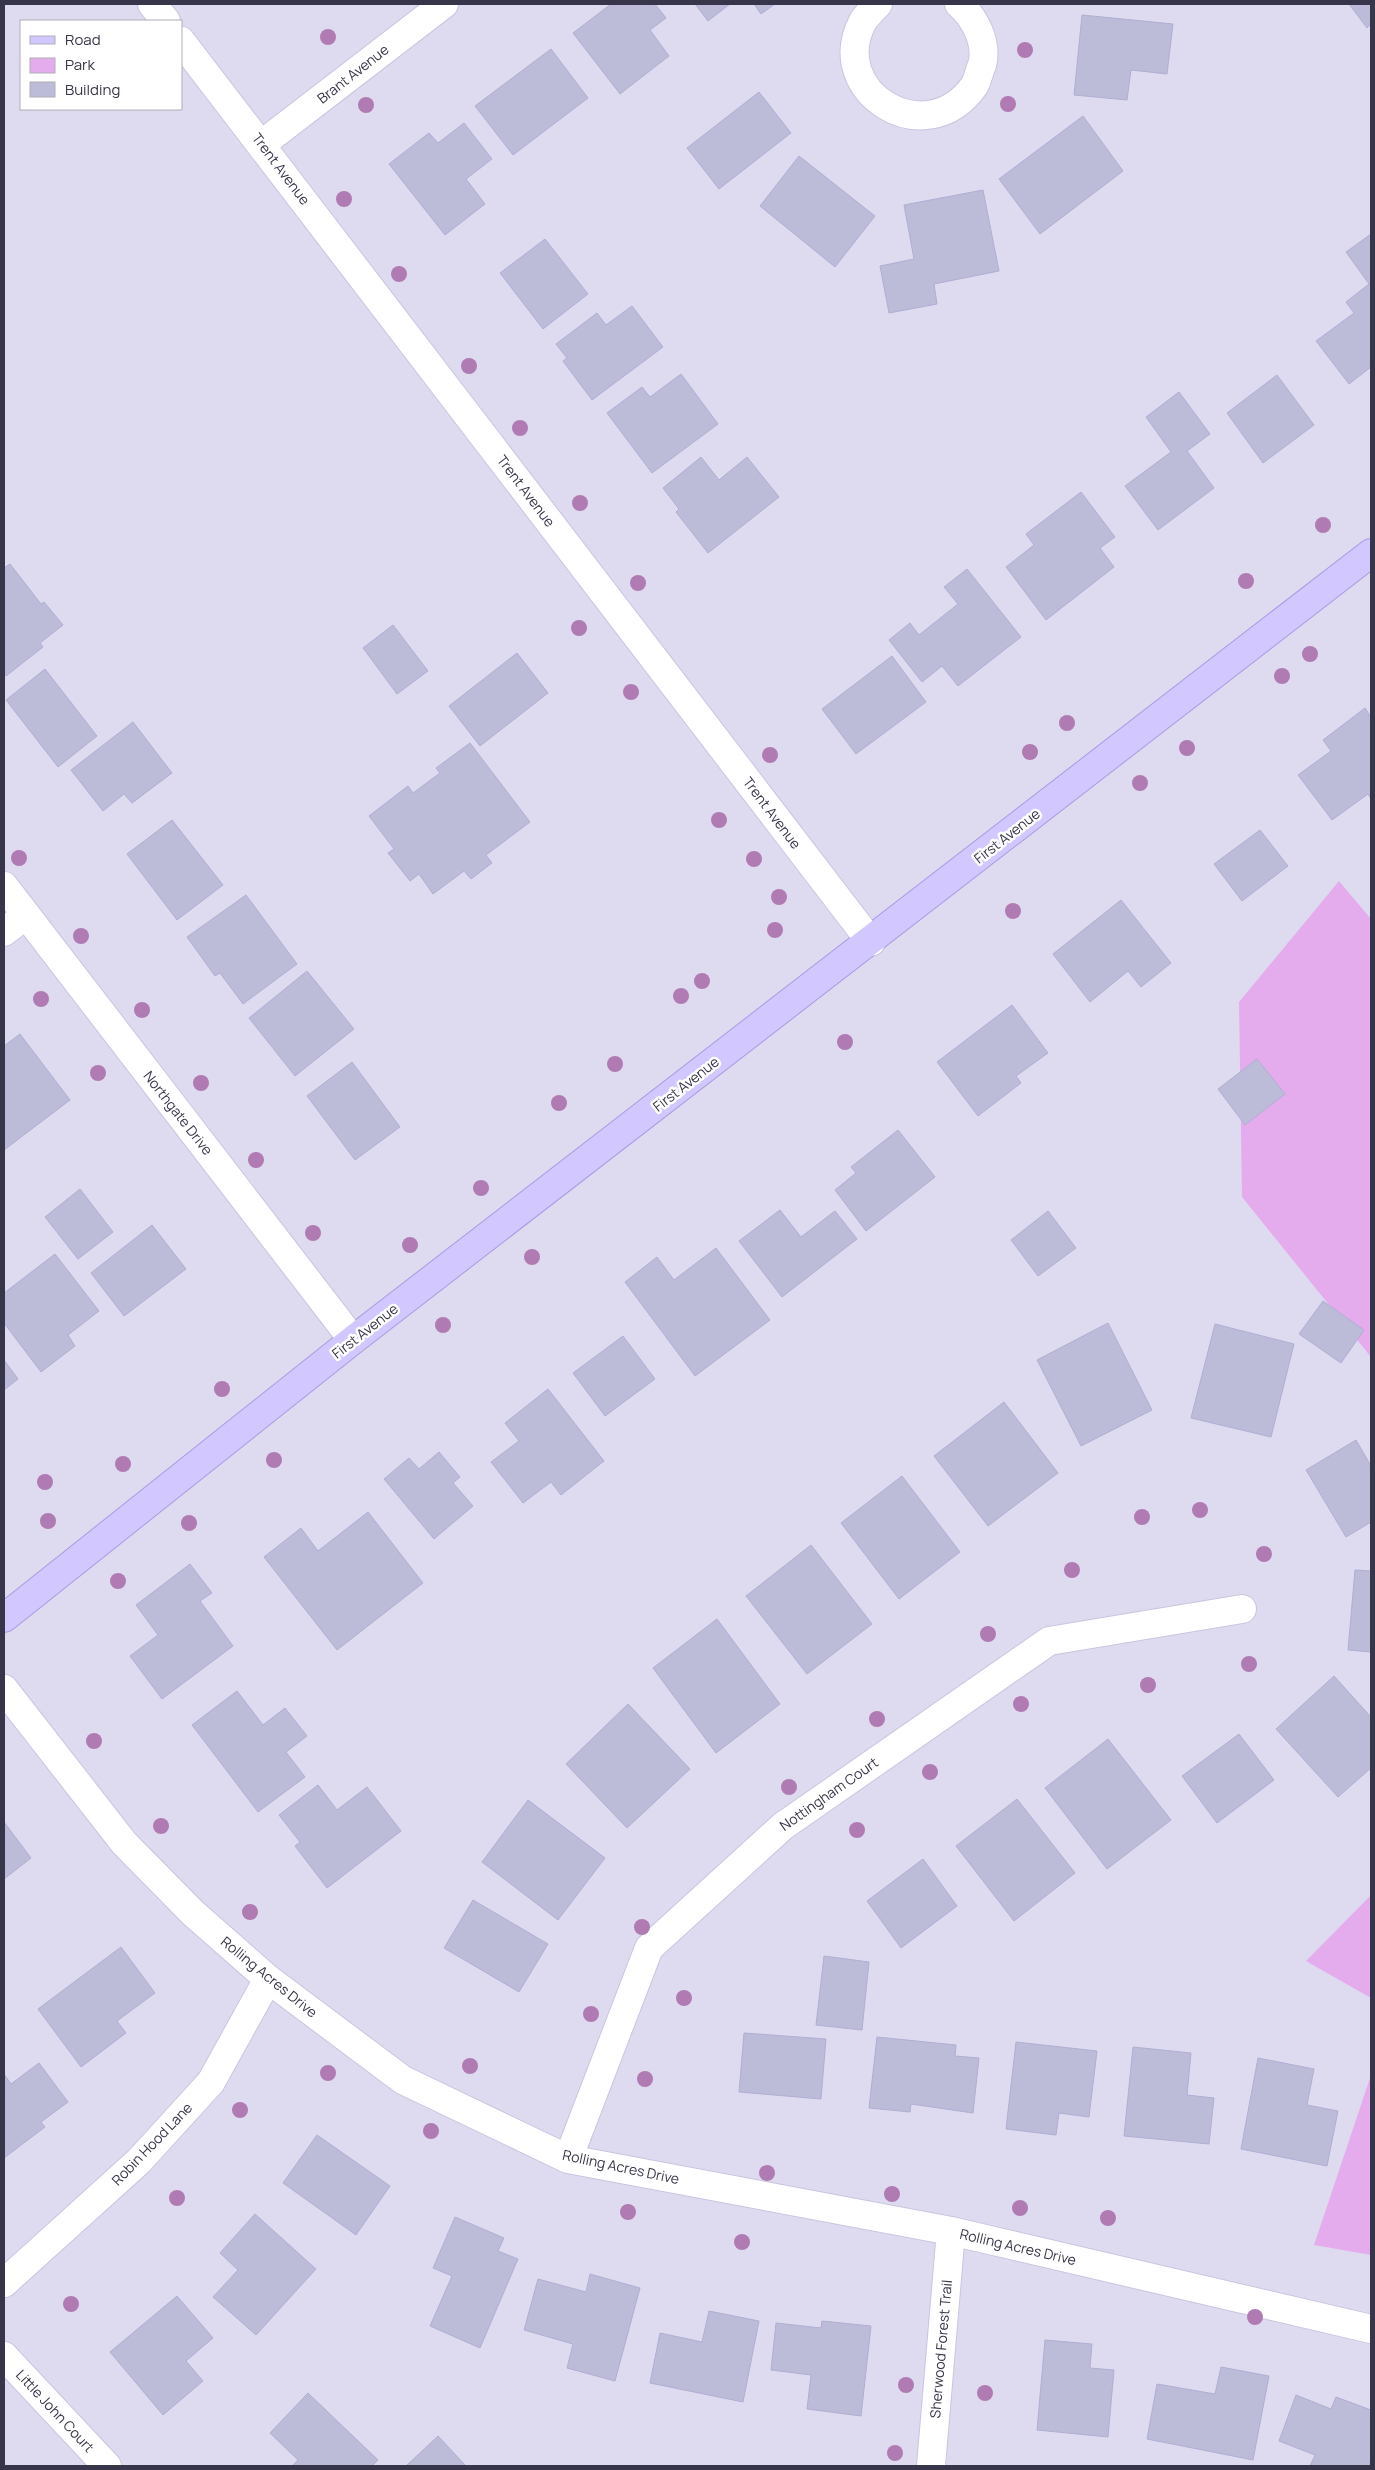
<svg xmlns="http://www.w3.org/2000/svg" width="1375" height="2470" font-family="Manrope,sans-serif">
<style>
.residential{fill:#dedbf0;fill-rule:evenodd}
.green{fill:#e5aced}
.building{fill:#bcbbd8;stroke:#b0aed3}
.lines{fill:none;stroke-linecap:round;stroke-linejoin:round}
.street-casing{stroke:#c8c6df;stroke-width:30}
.secondary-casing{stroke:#a89be5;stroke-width:30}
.street{stroke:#fff;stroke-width:28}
.secondary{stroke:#d2c7ff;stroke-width:28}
.tree{fill:#af7bb2}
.labels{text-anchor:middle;stroke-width:5;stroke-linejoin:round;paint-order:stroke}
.street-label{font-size:14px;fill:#363549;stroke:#fff}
</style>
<rect width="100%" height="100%" fill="#e9e7f5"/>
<path class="residential" d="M4,4H1371V2466H4ZM21,21H181V109H21Z"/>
<path class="green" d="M1339,881L1371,919V1357L1242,1197L1239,1002Z
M1371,1895V1998L1306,1961Z
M1371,2075V2255L1314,2245Z"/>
<path class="building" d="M611,4H655L666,18L650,30L669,56L620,94L573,33Z
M695,4H730L708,21Z
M754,4H775L761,14Z
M1349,4H1371V24L1367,28Z
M1082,15L1173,24L1167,74L1131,70L1127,100L1074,95Z
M551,49L588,98L513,155L475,106Z
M759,92L791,133L719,189L687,148Z
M1083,116L1123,171L1040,234L999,179Z
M464,123L492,159L466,179L485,204L445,235L389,164L429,133L438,143Z
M799,156L875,216L835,267L760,206Z
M983,190L999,271L934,284L937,304L889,313L880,266L914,259L904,205Z
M1371,234V367L1349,384L1316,341L1354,313L1346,302L1369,284L1346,252Z
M545,239L588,294L543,329L500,273Z
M632,306L663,347L592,400L563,361L567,358L556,344L597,313L606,325Z
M681,374L718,424L652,473L607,413L642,387L650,397Z
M1277,375L1314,425L1263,463L1227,413Z
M1179,392L1210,434L1187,451L1214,488L1158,530L1125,486L1171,452L1146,417Z
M701,457L719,480L747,457L779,497L708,553L676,512L679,509L663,488Z
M1081,492L1115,537L1100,548L1114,567L1046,620L1006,567L1034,545L1026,534Z
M10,564L41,604L44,602L63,625L40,643L43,647L6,676L4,673V568Z
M967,569L1021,637L958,686L942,666L922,682L889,640L910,623L919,635L958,604L944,587Z
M393,625L428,671L397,694L363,648Z
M517,653L548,693L480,746L449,706Z
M892,656L926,702L856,754L822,709Z
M45,669L97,736L58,767L6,700Z
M1365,708L1371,717V799L1368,794L1332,820L1298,775L1331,751L1323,740Z
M133,722L172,773L132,803L124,794L103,811L71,770Z
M470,743L530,822L486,855L492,863L471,879L464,871L433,894L419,874L410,881L388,853L394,849L369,816L408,786L413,793L440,773L436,768Z
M172,820L223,885L177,920L127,854Z
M1260,830L1288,866L1242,901L1214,864Z
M246,895L297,964L243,1004L220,973L215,976L187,937Z
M1121,900L1171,963L1141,987L1128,971L1090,1002L1053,954Z
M307,971L354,1029L295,1076L249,1018Z
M1012,1005L1048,1053L1016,1076L1021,1083L978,1116L937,1062Z
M20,1034L70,1100L4,1150V1046Z
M1257,1059L1285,1094L1245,1125L1218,1089Z
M352,1062L400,1127L355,1160L307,1096Z
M898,1130L935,1177L866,1231L835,1190L856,1173L851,1167Z
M80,1189L113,1232L78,1259L45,1217Z
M780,1210L801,1237L835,1211L857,1239L782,1297L739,1241Z
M1048,1211L1076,1248L1038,1276L1011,1240Z
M152,1225L186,1269L124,1316L91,1273Z
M716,1248L770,1320L695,1376L625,1282L657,1257L674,1280Z
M55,1254L99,1311L68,1335L75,1346L41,1372L4,1323V1293Z
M1323,1301L1364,1330L1341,1363L1299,1334Z
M1108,1323L1152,1410L1081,1446L1037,1360Z
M1215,1324L1294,1344L1271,1437L1191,1418Z
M623,1336L655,1379L605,1416L573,1373Z
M4,1360L18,1379L4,1390Z
M548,1389L604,1461L561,1495L551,1482L523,1503L491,1462L519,1441L505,1423Z
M1004,1402L1058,1473L988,1526L934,1456Z
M1356,1440L1371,1466V1522L1346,1537L1306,1470Z
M439,1452L460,1477L453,1483L473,1506L434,1539L384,1479L409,1458L419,1469Z
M902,1476L960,1552L899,1599L841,1523Z
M368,1512L423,1583L337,1650L264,1557L301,1528L318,1551Z
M811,1545L872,1624L807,1674L746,1596Z
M190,1564L212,1593L200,1601L233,1646L162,1699L130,1656L158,1635L136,1605Z
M1355,1570L1371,1571V1652L1348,1650Z
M717,1619L780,1704L716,1753L653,1668Z
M1334,1676L1371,1717V1768L1338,1797L1276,1729Z
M237,1691L263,1725L285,1708L307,1736L286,1752L305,1777L258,1812L192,1725Z
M628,1704L690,1769L627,1828L566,1764Z
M1239,1734L1274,1780L1217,1823L1182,1776Z
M1108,1739L1171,1820L1107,1869L1045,1788Z
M318,1785L337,1810L367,1787L401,1831L327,1888L295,1846L300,1842L279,1815Z
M1017,1799L1075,1873L1014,1921L956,1846Z
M528,1800L605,1858L558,1920L482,1862Z
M4,1822L31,1858L4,1879Z
M923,1859L957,1906L901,1948L867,1901Z
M473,1900L548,1944L519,1992L444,1948Z
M121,1947L155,1993L117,2021L126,2033L81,2067L38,2009Z
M824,1956L869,1962L862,2030L816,2025Z
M744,2033L826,2039L821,2099L739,2092Z
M877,2037L956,2045L955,2056L979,2058L973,2113L911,2104L910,2112L869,2108Z
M1016,2042L1097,2051L1089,2117L1059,2113L1056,2135L1006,2129Z
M1133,2047L1191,2053L1187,2095L1214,2098L1209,2144L1124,2136Z
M1258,2058L1314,2069L1307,2105L1338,2111L1327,2166L1241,2149Z
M39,2063L68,2102L41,2122L45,2127L4,2158V2074L11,2084Z
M317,2135L390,2186L356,2235L283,2183Z
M255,2214L316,2269L256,2335L213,2297L238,2270L220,2253Z
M455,2217L504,2238L498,2251L518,2259L480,2348L430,2326L452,2276L433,2268Z
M590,2274L640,2288L615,2381L567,2368L573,2344L524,2330L538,2279L586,2292Z
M177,2296L213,2338L186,2361L203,2381L163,2415L110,2352Z
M709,2311L759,2321L743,2402L650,2383L660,2333L702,2342Z
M822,2321L871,2326L861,2416L807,2409L811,2375L771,2370L776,2323L821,2328Z
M1045,2340L1092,2344L1090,2368L1114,2370L1108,2437L1037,2430Z
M1221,2367L1269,2376L1253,2460L1147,2439L1157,2384L1215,2394Z
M308,2393L378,2460L372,2466H292L298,2460L270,2433Z
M1296,2395L1331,2409L1336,2397L1371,2410V2459L1369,2466H1310L1315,2455L1279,2441Z
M438,2436L466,2466H406Z"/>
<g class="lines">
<g class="street-casing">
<path id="street" d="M152,4L166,21
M878,4C873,9 867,15 863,21C825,92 926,154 974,86C978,80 979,71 982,65C988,43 975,18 959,4
M181,41L871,942
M262,144L444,4
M4,886L353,1340
M4,932L26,915
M4,1689L124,1843L193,1913L268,1979L403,2080L568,2159L951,2231L1371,2329
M568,2159L649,1948L783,1826L1049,1641L1242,1609
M4,2283L139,2161L211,2082L268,1979
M4,2356L107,2466
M931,2466L951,2231"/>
</g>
<g class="secondary-casing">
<path id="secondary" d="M4,1618L353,1340L1371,553"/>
</g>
<use href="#street" class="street"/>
<use href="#secondary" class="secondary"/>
</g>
<g class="tree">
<circle cx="328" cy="37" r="8"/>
<circle cx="1025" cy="50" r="8"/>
<circle cx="1008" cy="104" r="8"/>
<circle cx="366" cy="105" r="8"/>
<circle cx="344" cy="199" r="8"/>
<circle cx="399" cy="274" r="8"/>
<circle cx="469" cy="366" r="8"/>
<circle cx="520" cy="428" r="8"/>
<circle cx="580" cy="503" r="8"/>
<circle cx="1323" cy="525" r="8"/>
<circle cx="1246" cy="581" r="8"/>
<circle cx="638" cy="583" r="8"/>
<circle cx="579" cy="628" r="8"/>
<circle cx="1310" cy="654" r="8"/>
<circle cx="1282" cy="676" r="8"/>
<circle cx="631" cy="692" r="8"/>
<circle cx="1067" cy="723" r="8"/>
<circle cx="1187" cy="748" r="8"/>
<circle cx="1030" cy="752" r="8"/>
<circle cx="770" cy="755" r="8"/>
<circle cx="1140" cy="783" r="8"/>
<circle cx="719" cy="820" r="8"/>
<circle cx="19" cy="858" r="8"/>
<circle cx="754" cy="859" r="8"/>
<circle cx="779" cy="897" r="8"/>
<circle cx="1013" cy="911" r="8"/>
<circle cx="775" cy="930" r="8"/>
<circle cx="81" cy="936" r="8"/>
<circle cx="702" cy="981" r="8"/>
<circle cx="681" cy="996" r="8"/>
<circle cx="41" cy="999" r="8"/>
<circle cx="142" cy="1010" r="8"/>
<circle cx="845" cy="1042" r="8"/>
<circle cx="615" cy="1064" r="8"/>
<circle cx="98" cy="1073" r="8"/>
<circle cx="201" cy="1083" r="8"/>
<circle cx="559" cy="1103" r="8"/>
<circle cx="256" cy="1160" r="8"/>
<circle cx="481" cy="1188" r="8"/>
<circle cx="313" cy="1233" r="8"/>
<circle cx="410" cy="1245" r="8"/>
<circle cx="532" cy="1257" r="8"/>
<circle cx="443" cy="1325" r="8"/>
<circle cx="222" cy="1389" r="8"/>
<circle cx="274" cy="1460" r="8"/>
<circle cx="123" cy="1464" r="8"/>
<circle cx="45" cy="1482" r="8"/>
<circle cx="1200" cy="1510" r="8"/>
<circle cx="1142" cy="1517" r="8"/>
<circle cx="48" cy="1521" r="8"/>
<circle cx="189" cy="1523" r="8"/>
<circle cx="1264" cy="1554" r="8"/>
<circle cx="1072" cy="1570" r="8"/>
<circle cx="118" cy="1581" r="8"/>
<circle cx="988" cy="1634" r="8"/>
<circle cx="1249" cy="1664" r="8"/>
<circle cx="1148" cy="1685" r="8"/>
<circle cx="1021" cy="1704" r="8"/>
<circle cx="877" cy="1719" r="8"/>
<circle cx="94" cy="1741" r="8"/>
<circle cx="930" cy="1772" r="8"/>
<circle cx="789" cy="1787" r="8"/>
<circle cx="161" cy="1826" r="8"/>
<circle cx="857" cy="1830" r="8"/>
<circle cx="250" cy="1912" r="8"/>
<circle cx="642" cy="1927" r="8"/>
<circle cx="684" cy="1998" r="8"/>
<circle cx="591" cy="2014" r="8"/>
<circle cx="470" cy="2066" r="8"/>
<circle cx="328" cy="2073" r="8"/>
<circle cx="645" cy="2079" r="8"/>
<circle cx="240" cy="2110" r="8"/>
<circle cx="431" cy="2131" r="8"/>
<circle cx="767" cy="2173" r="8"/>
<circle cx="892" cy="2194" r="8"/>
<circle cx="177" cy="2198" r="8"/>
<circle cx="1020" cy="2208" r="8"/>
<circle cx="628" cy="2212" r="8"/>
<circle cx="1108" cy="2218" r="8"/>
<circle cx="742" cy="2242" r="8"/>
<circle cx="71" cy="2304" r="8"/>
<circle cx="1255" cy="2317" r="8"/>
<circle cx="906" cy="2385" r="8"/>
<circle cx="985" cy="2393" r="8"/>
<circle cx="895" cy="2453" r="8"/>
</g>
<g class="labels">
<g class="street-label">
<text transform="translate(353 74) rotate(-38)" y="5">Brant Avenue</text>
<text transform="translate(281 169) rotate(53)" y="5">Trent Avenue</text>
<text transform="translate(526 491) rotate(53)" y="5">Trent Avenue</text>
<text transform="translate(772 813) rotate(53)" y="5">Trent Avenue</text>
<text transform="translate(1007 836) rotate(-38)" y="5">First Avenue</text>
<text transform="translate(686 1084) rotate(-38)" y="5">First Avenue</text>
<text transform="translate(178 1113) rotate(52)" y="5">Northgate Drive</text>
<text transform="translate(365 1331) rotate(-38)" y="5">First Avenue</text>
<text transform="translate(829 1794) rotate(-35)" y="5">Nottingham Court</text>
<text transform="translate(269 1977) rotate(39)" y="5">Rolling Acres Drive</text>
<text transform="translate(152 2144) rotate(-46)" y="5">Robin Hood Lane</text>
<text transform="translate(621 2167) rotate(12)" y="5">Rolling Acres Drive</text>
<text transform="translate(1018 2247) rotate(13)" y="5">Rolling Acres Drive</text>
<text transform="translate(941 2349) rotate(-85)" y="5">Sherwood Forest Trail</text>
<text transform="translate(55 2411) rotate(47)" y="5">Little John Court</text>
</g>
</g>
<rect width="1375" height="2470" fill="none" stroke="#363549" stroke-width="10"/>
<rect x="20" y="20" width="162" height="90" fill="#ffffff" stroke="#afaeb6"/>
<rect x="30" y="36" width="25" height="8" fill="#d2c7ff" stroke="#afaeb6"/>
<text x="65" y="45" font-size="15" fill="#363549">Road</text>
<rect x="30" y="58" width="25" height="15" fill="#e5aced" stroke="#afaeb6"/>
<text x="65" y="70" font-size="15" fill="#363549">Park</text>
<rect x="30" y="82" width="25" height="15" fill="#bcbbd8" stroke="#afaeb6"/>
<text x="65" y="95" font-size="15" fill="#363549">Building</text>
</svg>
